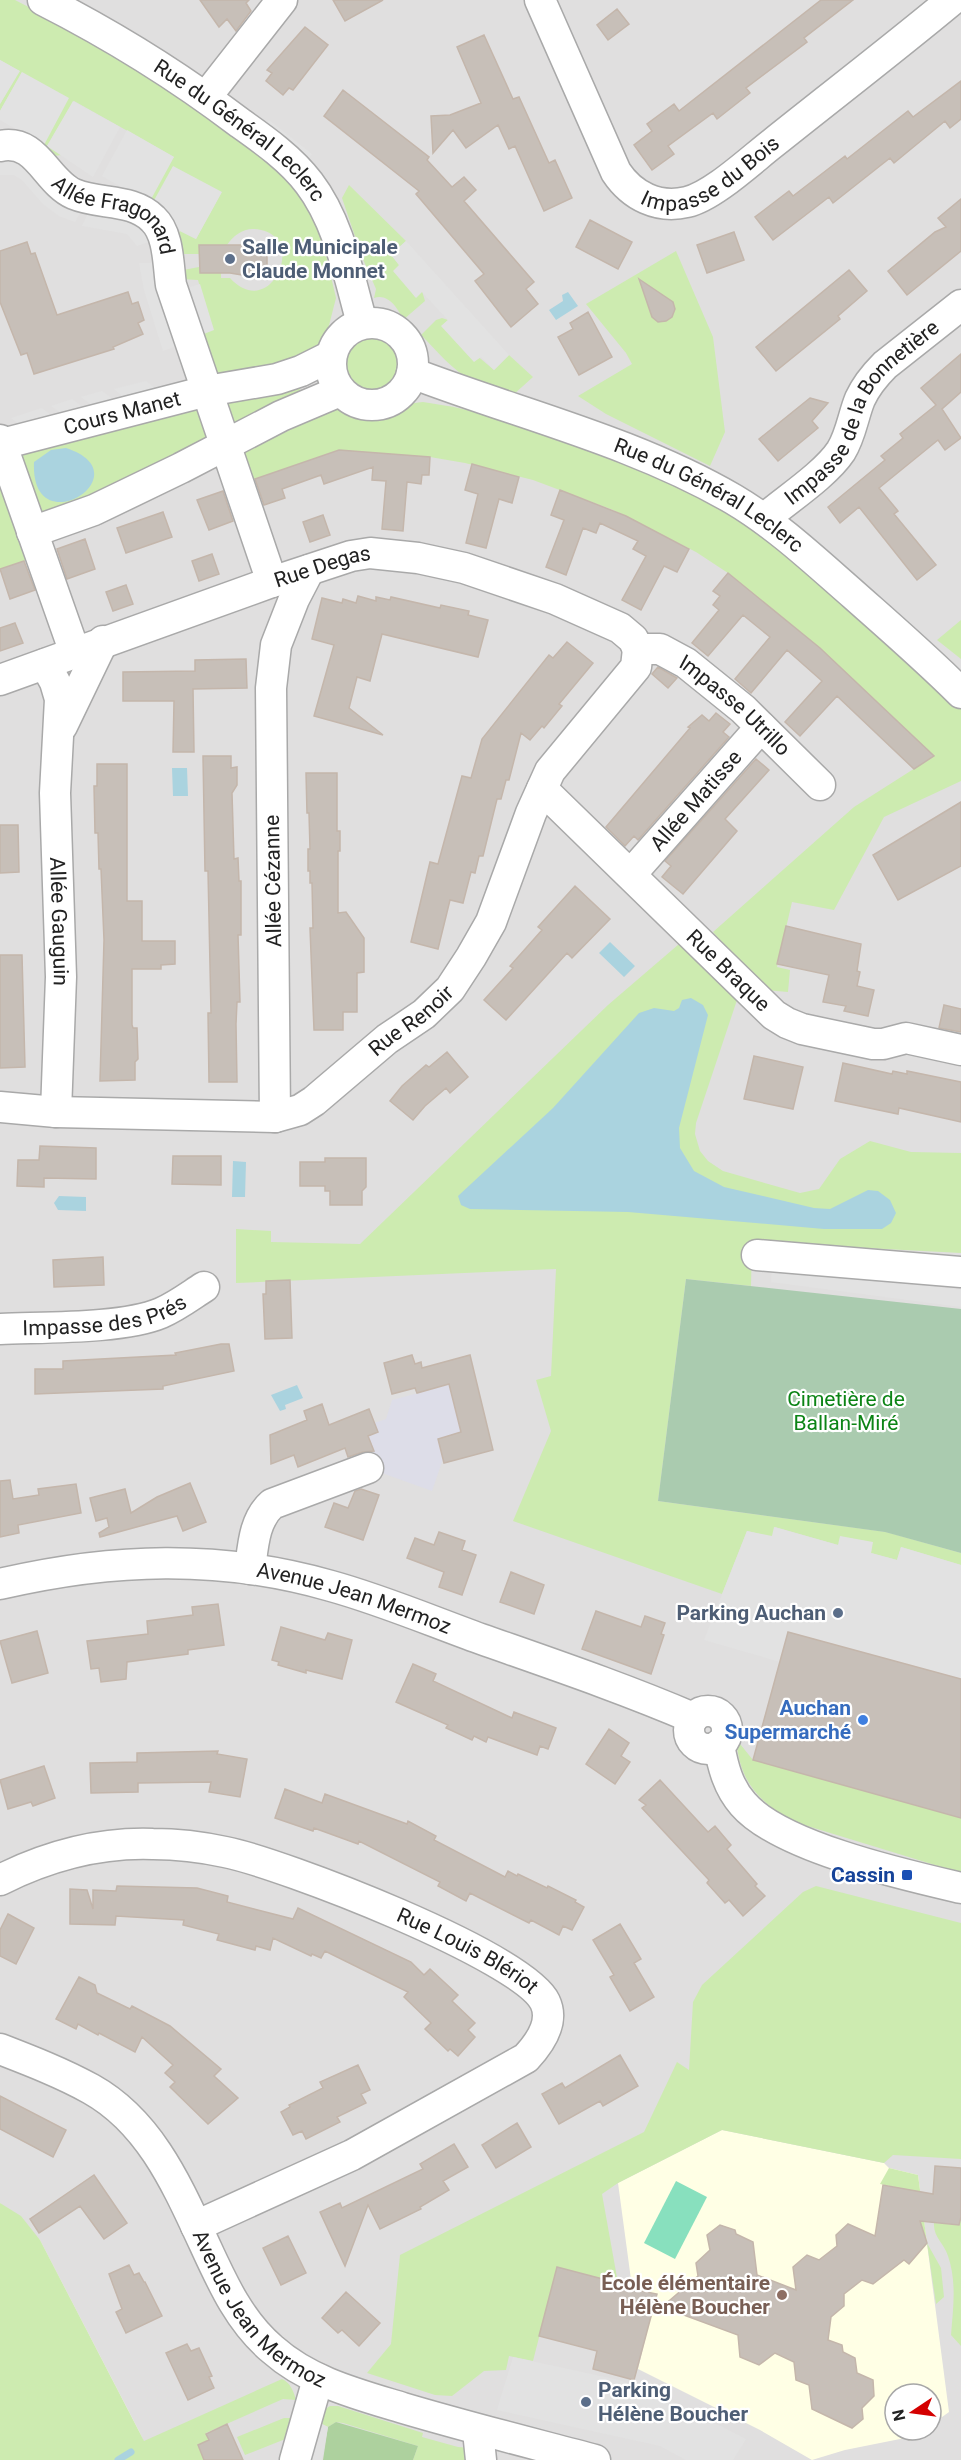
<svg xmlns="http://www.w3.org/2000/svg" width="961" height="2460" font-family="Roboto,sans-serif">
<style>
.residential{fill:#e0dfdf;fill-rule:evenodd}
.education{fill:#ffffe5}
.grass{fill:#cdebb0}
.forest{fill:#add19e}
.cemetery{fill:#aacbaf}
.pitch{fill:#88e0be}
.parking{fill:#e2e2e2}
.plaza{fill:#dddde8}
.water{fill:#aad3df}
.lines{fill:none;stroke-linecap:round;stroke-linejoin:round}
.stream{stroke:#aad3df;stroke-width:7}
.building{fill:#c7bfb8;stroke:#c4b6ab;stroke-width:1.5}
.minor-casing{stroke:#a9a9a9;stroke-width:33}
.minor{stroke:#fff;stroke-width:30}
.service-dot{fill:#5c6f8a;stroke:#fff;stroke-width:2}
.shop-dot{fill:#3f7fe0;stroke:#fff;stroke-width:2}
.transit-dot{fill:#1a4fb4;stroke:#fff;stroke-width:2}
.education-dot{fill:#8d6e63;stroke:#fff;stroke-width:2}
.labels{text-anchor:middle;stroke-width:4.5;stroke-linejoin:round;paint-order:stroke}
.street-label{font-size:21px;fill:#222;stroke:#fff}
.service-label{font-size:21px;font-weight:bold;fill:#4e5e75;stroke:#fff;text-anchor:start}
.park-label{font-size:21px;fill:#0c8416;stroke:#fff}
.shop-label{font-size:21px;font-weight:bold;fill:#366cbe;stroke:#fff;text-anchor:end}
.transit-label{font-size:21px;font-weight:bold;fill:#164399;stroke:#fff;text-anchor:end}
.education-label{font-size:21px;font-weight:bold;fill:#785e54;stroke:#fff;text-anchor:end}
</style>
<rect width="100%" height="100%" fill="#f2efe9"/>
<path class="residential" d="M0,0H961V2460H147L144,2442L139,2431L40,2240L0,2203ZM895,2394H931V2430H895Z"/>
<path class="education" d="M722,2130L884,2163L889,2168L918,2175L949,2412L931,2425V2394H895V2430H925L910,2441L905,2438L845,2450L812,2460L760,2430L638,2369L653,2307L630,2300L632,2287L618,2183Z"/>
<path class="grass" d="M0,0H15L129,59L277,168L301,193L321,234L336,298L325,341L318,351L221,382L196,337L203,298L198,280L180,279L178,271L199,267L200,273H221V278H230C272,324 311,231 253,229C242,229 233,236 227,245H200L199,254H175V243L180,231L196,239L221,193L152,204L168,213L163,214L134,198L174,157L74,101L47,146L62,155L53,156L41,148L22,72L0,111V104L19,71L0,60Z
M349,185L406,241L391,254L399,265L415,297L422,291L425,301L403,320C398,308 388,293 374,298L376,289L362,257L342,198Z
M676,251L713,337L725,432L710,466L606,414L578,396L632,364L626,353L586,304Z
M442,318L448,320L442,326L494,370L509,355L533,377L513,395C500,391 485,387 473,381C453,371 436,350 421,335L436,320Z
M344 364a27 27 0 1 1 54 0a27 27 0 1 1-54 0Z
M297,381L303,397L235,423L230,420L226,410L233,397Z
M423,402L454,407L537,427L718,500L757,529L961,707V781L884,817L834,910L792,902L777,967L790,970L788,992L765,990L713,932L854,807L934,756L820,649L728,573L696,552L613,510L533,480L465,463L430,457L338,450L253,480L239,459L250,440L263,443L339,406C362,425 379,412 404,405C410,403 417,403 423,402Z
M199,409L210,440L51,518L35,511L20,459L27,450L40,442Z
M0,472L30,559L0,569Z
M961,620V659L937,640Z
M679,944L738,997L696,1123L695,1134L700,1151L708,1161L723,1171L800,1193L819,1189L840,1159L870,1141L911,1152L961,1153V1253L752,1242L751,1286L686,1279L658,1501L886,1532L961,1553V1565L901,1547L897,1560L871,1553L872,1542L838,1545L775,1527L772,1537L747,1531L722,1594L513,1521L551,1431L536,1380L551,1376L556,1269L236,1283V1229L271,1231V1242L360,1244L608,1005Z
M736,1739L753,1760L961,1818V1873L791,1821C756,1799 740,1781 736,1739Z
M816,1886L961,1923V2159L893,2155L884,2163L722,2130L618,2183L602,2194L618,2283L557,2267L533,2361L509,2356L506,2370L484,2371L452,2396L435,2395L367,2373L391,2344L400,2255L644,2132L677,2062L689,2070L693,2002L702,1985L803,1892Z
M889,2168L918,2175L927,2243L941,2268L944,2297L936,2304L927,2243L909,2190L880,2184Z
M0,2203L21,2216L40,2240L144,2441L282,2379C290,2382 294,2392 296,2400L283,2399L206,2433L209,2440L198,2445L204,2460H0Z
M960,2217H961V2346L951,2335C953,2309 957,2282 948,2256C944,2243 933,2237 934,2223L959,2225Z
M330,2406H338L423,2433L422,2437L458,2447L472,2448V2460H413L418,2446L343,2423L336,2422L328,2427L318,2422L322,2411Z
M284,2418H294L288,2438L245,2455L237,2437Z"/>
<path class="forest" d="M336,2422L418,2446L413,2460H323L328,2427Z"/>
<path class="cemetery" d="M686,1279L961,1309V1553L885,1532L658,1501Z"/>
<path class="pitch" d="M676,2181L707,2197L675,2259L644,2243Z"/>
<path class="parking" d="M0,60L20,71L0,104Z
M22,72L69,98L44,145L0,120V111Z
M73,101L120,127L93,177L47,146Z
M269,120L312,154L306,162L264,128Z
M127,130L174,157L149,203L102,176Z
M0,158H17L83,208L75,222L59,216L43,204L22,180L14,175H0Z
M173,166L222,192L196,239L180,231L168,213L152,204Z
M90,209L134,219L154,240L137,246L127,234L82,226Z
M406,241L509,355L494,370L481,357L474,362L441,326L448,320L422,292L416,298L393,271L399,265L391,255Z
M139,263H156L179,345L163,351L144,290Z
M200,284L214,330L196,337L181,290Z
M146,381L165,397L132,404L114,389Z
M102,391L122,406L100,411L81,397Z
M72,399L92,414L71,420L51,406Z
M42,408L61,423L30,432L11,418Z
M772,1266L961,1290V1307L771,1282Z
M774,1527L838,1545L840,1536L873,1542L871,1553L897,1560L901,1547L961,1565V1680L780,1662L704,1640L747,1531L772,1536Z
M513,2357L619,2380L656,2393L746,2439L733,2460H686L660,2446L497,2410Z
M316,2421L328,2427L322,2460H306Z"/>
<path class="plaza" d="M460,1382L462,1432L438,1439L443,1459L432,1491L368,1468L374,1451L368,1436L374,1423L386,1419L392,1400Z"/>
<path class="water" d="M568,292L578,306L556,320L549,310L563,301L562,295Z
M66,448C146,474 30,547 34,462L51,450Z
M172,768H187L188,796H173Z
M610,942L635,966L624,977L599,953Z
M691,998L703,1005L708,1015L679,1128L680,1148L694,1171L724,1187L814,1208L830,1209L868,1190L878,1191L890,1200L896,1213L891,1223L882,1229H824L628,1212L470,1209L461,1205L458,1196L553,1108L639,1013L654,1008L674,1011L679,1008L682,1000Z
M233,1161L246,1162L245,1197H232Z
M59,1196L86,1197V1211L58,1210L54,1203Z
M297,1385L303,1398L285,1405L286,1409L280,1411L271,1395Z"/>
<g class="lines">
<path class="stream" d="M118,2460L131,2452"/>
</g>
<path class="building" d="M200,0H249L246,3L251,11L236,31L227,19L219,27Z
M333,0H383L345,21Z
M821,0H853L804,38L807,42L746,88L750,93L717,119L713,113L668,146L674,154L652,170L634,145L652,131L647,124L674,104L679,111Z
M617,9L629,24L608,40L597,25Z
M305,27L328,45L293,90L289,88L283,95L266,81L272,73L267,70Z
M484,35L513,99L519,97L549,163L555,160L572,198L544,211L515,146L509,149L498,125L466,148L453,130L433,153L431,116L450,115L481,103L457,47Z
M961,81V119L950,128L945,121L894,163L890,158L833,203L829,197L773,240L755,217L789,191L793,196L845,156L847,159L908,111L913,117Z
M343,90L429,157L427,160L452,187L464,177L476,190L464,201L534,282L526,289L538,304L511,327L475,281L484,274L416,194L419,191L324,116Z
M961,199V251L907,295L888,271L935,232L946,227L938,218Z
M590,220L632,242L618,269L576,247Z
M734,232L744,260L707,273L697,245Z
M27,242L31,254L35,253L57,315L128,292L132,304L138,302L144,320L138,323L143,334L113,347L114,349L34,374L27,353L21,355L0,302V251Z
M199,245H267V273L242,275L230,273H200Z
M849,270L867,291L838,316L840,319L776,371L756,347Z
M639,279L673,302L675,309L672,317L666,321L658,322L652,317Z
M588,312L612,357L579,375L558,337L573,329L570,323Z
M961,354V392L942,409L961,438L945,450L938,440L879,488L898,511L894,514L936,565L917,580L859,507L840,523L828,507L885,460L881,456L903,438L900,434L936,405L921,388Z
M810,398L828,403L812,421L818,428L778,461L759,439Z
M339,450L430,457L429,475H422L421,484L407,482L403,531L382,529L386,481L372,480L373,467L324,484L321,475L282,489L285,498L264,505L255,479Z
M472,464L519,477L512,503L499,499L486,548L466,543L478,494L465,490Z
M560,490L626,516L689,549L677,572L664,566L641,610L622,600L646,556L633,549L638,541L600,523L596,533L583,528L566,575L546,567L564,520L551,515Z
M223,491L233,521L209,530L197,500Z
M163,512L172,537L126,553L117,528Z
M323,515L330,535L310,542L303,522Z
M85,539L95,569L67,579L57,549Z
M212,554L219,574L199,581L192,561Z
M24,561L35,590L10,599L0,569Z
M728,573L820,648L934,756L914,769L837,696L800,736L785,722L822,681L787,650L751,693L735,679L770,637L743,615L708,656L692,643L719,610L713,605L720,596L713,591Z
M126,585L133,604L113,611L106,592Z
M358,596L376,601V597L390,600L391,597L440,608L441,605L469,611L468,615L488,620L478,657L382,634L370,681L357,677L349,708L383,735L314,716L334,645L312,639L322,598L342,603L343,599L356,603Z
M15,623L23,643L0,651V628Z
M567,642L593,663L559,704L562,706L544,728L542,726L530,740L521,733L509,780H506L501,799H497L483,856H479L475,873L471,872L463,903L450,900L438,949L411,942L430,862L438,864L462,776L471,778L482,739L549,655L553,658Z
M246,659L247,688L193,689L194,752H173L174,701H123V672L195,671V660Z
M658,667L677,678L668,688L652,674Z
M716,713L730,724L723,732L729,737L638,840L634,836L625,846L606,827L690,728L688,727L702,715L709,721Z
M203,756H231V768L237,767V785L232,793L234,859L238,858L239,881H241V935H238L240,1002H237L236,1024L237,1082H209L208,1013H211L208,871H205Z
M756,759L769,770L725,819L737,831L683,894L662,877L671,866L665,861Z
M97,764H127V901H142V941H175V964L161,965V969H132V1025L133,1028H137L138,1059L135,1062V1080L100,1081L104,940L101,869H99L98,833H95L94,786H97Z
M306,773H337V831H340V851H338V913L346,912L364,938V972L357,973V1012H343V1030H314L310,928H313L312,883H310V871H308V849H310L309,813H307Z
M961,802V866L898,900L873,855Z
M0,825H18L19,872L0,873Z
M575,886L610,919L572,958L567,953L506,1020L484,1000L513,968L510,966L542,930L538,927Z
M786,926L861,944L857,971L860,972L857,986L874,990L868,1016L844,1011L846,1006L823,1002L829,975L777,964Z
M0,955H22L25,1067L0,1068Z
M944,1005L961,1009V1032L939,1028Z
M447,1052L468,1077L450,1093L446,1088L425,1106L413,1120L390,1101L402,1086L426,1065L429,1067Z
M754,1056L803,1067L793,1109L744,1099Z
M843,1063L892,1074L893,1071L907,1074V1071L961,1082V1122L899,1108L898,1114L835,1101Z
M40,1146L96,1148V1179L44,1178V1187L17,1186L18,1160H39Z
M173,1156H221V1185L172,1184Z
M325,1158H366V1187L362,1191V1205H330V1191H325V1186H300V1162H325Z
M103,1257L104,1285L54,1287L53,1260Z
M290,1280L292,1338L265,1339L263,1294H266V1281Z
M221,1344H229L234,1371L163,1386V1389L35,1394V1369H63V1361L176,1355L175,1353Z
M412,1355L415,1364L421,1362L422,1368L470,1355L493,1450L444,1463L438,1439L461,1432L449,1384L417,1393L415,1388L392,1394L384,1363Z
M322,1404L329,1425L369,1409L378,1432L368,1436L374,1451L363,1452L348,1457L345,1448L298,1467L294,1455L271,1464L270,1435L307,1420L304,1411Z
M10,1480L13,1499L39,1495L38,1489L76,1484L81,1513L18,1525L19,1533L0,1537V1481Z
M190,1483L206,1522L183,1531L177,1516L100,1537L99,1533L109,1527L107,1518L96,1521L90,1498L125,1489L131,1513L157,1497Z
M361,1489L379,1495L363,1540L325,1527L334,1503L348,1508L355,1491Z
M439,1532L465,1541L462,1550L476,1555L462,1595L439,1587L444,1572L407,1558L415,1538L434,1545Z
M511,1572L544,1585L534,1614L500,1602Z
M218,1604L224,1645L188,1650V1654L127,1662L126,1679L101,1682L99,1668L91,1669L87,1641L148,1634L147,1621L193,1615L192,1607Z
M596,1611L641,1627L645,1616L665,1623L661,1634L664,1635L651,1674L582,1649Z
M281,1627L325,1640L328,1633L352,1640L342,1679L306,1670V1673L278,1665L279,1662L272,1660Z
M37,1631L48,1673L12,1683L0,1641Z
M788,1632L961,1679V1818L753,1760Z
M413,1664L436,1674L433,1681L512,1718L514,1712L556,1728L548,1749L540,1746L537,1755L488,1737L486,1742L474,1736L472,1740L446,1728L448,1725L396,1702Z
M609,1729L629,1743L621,1756L630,1762L615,1784L586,1764Z
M218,1751L217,1754L247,1759L240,1797L209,1792L211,1782L138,1783V1792L91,1793L90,1763L137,1762V1753Z
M44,1766L55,1798L33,1806L31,1802L8,1809L0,1780Z
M660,1780L708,1832L715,1826L731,1845L727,1849L757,1884L755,1886L765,1896L743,1916L729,1900L725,1903L707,1883L709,1880L642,1808L646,1805L639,1800Z
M285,1789L322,1803L325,1794L407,1824L408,1821L436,1836L434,1840L505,1877L508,1871L517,1876L518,1874L547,1888L548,1886L576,1900L575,1902L584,1907L572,1930L563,1926L559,1935L531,1920L529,1923L470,1893L466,1901L438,1886L440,1882L359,1841L358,1844L314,1828L313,1831L275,1818Z
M117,1886L197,1888L228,1896L227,1902L293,1919L298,1908L411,1962L424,1975L430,1969L458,1995L452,2001L475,2023L468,2030L475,2037L458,2056L450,2049L448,2051L425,2029L431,2023L404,1997L408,1992L325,1951L321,1958L312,1954L311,1956L273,1938L270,1950L256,1946L255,1950L217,1940L219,1934L183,1925L184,1920L116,1916L115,1925L70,1924V1889L87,1890L93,1909V1890L116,1891Z
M8,1914L34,1928L16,1964L0,1956V1930Z
M620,1924L641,1959L634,1963L654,1997L630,2011L610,1977L614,1975L593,1940Z
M79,1977L95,1985L97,1993L130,2009L132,2006L170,2026L221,2069L214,2076L238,2098L208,2124L170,2087L175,2082L165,2073L173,2065L142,2037L135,2052L99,2033L98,2035L78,2024L76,2029L56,2019Z
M620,2055L638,2086L603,2106L600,2101L559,2124L542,2094L562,2083L565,2088Z
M358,2065L370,2090L361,2094L366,2103L337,2117L340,2122L306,2139L302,2131L293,2135L281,2112L290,2107L289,2105L323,2088L320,2082Z
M0,2096L66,2130L53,2157L0,2129Z
M517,2123L531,2147L496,2168L482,2145Z
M454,2144L468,2167L443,2181L449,2190L420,2207L421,2209L380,2229L368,2205L345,2266L320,2212L340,2203L342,2208L423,2169L420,2164Z
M935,2166L961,2168V2217L959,2225L920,2221L927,2243L909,2264L904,2260L873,2284L862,2280L844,2294V2306L831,2317L828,2340L842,2345L843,2352L855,2358L857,2373L873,2380L874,2396L862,2408L863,2419L852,2428L812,2409L809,2385L796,2380L794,2362L775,2353L759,2365L740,2357L738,2335L662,2307L698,2276L696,2263L710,2250L707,2235L720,2225L735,2230L736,2234L753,2242L757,2275L796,2290L793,2267L807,2255L819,2260L837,2246L836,2235L848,2224L875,2236L883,2185L933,2194Z
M94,2175L127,2223L104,2239L80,2206L39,2233L30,2219Z
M288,2236L306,2273L281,2285L263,2248Z
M129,2265L134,2275L139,2273L144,2282H145L162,2316L126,2333L116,2312L122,2309L109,2274Z
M557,2267L618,2283L616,2286L657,2294L634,2380L593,2369L597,2351L539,2336Z
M346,2292L380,2323L359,2346L342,2330L338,2333L322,2318Z
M187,2344L191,2351L199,2348L212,2376L209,2377L214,2388L188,2400L166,2353Z
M227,2424L243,2460H204L198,2445L209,2440L206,2434Z"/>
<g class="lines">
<g class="minor-casing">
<g id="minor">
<path id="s1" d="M43,0C112,35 178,76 240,123C264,140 291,159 309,183C339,222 349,277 362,323"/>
<path id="s2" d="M540,0L616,172C632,196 658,209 687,202C713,196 751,160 773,143C833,95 893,49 952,0"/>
<path d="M206,97L282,0"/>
<path id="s3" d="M0,146C37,138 46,182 74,194C100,205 132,198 153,219C169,234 168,264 171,285L272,582"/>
<circle cx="372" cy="364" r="41"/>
<path id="s4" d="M412,373C519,414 633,441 733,499C777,525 815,561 854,595C890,627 927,659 961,693"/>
<path d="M0,440L75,653"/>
<path id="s5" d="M2,444L207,391L277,379L301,371L331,356"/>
<path id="s6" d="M764,519C786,500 825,475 841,451C851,435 853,416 860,399C866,386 875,375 885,365L961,305"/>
<path d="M32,532L94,510L181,468L281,416L340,391"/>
<path id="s7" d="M638,649H660L686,663L743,709L820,785"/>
<path id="s8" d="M45,664L55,682L60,699L55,793L61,977L56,1112"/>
<path id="s9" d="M0,680L272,582L351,556L370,553L418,558L464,568L555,599L620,628L633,639L638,649"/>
<path d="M62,726L103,641"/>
<path id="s10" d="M542,789L774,1015L787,1023L802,1029L873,1044H883L906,1038L961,1050"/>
<path id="s11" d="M631,874L761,727"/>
<path id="s12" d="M0,1107L56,1112L275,1117L300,1110L314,1101L387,1039L424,1014L450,989L471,957L491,922L531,813L550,771L636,667L638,649"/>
<path d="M275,1117L271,688L276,645L294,599L309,570"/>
<path d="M757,1255L961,1272"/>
<path id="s13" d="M0,1329C43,1327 123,1329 161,1313C177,1306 190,1296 204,1287"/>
<path d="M250,1569C253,1546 254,1520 272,1504L368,1468"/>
<path id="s14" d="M0,1584C112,1558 219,1554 331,1586C382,1600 431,1621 481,1639C552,1664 623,1688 693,1718"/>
<circle cx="708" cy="1730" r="19"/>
<path d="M719,1745C723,1767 728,1787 743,1804C780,1847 905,1875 961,1888"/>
<path id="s15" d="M0,1880C48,1856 98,1842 153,1844C176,1844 202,1847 225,1852C281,1863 523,1956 545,2002C555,2023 539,2044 526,2058L352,2155L196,2226"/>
<path id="s16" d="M0,2049C31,2061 62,2073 91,2089C150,2122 177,2185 204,2243C222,2282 239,2321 272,2349C309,2382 357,2394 403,2408C467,2427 531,2443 595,2460"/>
<path d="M478,2431L481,2460"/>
<path d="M295,2460L318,2379"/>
</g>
</g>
<use href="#minor" class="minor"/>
</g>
<g class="service-dot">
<circle cx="230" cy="259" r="6"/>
<circle cx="838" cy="1613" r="6"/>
<circle cx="586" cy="2402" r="6"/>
</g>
<circle class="shop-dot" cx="863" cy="1720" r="6"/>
<rect class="transit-dot" x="901" y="1869" width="12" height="12" rx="3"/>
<circle class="education-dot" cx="782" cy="2295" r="6"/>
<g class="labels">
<g class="street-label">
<text dy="7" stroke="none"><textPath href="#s1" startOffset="237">Rue du Général Leclerc</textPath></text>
<text dy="7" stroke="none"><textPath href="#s2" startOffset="302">Impasse du Bois</textPath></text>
<text dy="7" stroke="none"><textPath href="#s3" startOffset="142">Allée Fragonard</textPath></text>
<text dy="7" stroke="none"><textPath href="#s6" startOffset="148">Impasse de la Bonnetière</textPath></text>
<text dy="7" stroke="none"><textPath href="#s5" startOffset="124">Cours Manet</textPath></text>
<text dy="7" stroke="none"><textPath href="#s4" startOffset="322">Rue du Général Leclerc</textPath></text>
<text dy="7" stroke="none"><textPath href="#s9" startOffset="342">Rue Degas</textPath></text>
<text dy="7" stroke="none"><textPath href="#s7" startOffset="116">Impasse Utrillo</textPath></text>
<text dy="7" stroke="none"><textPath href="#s11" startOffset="98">Allée Matisse</textPath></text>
<text transform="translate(273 881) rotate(-91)" y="7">Allée Cézanne</text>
<text dy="7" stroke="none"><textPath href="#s8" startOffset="261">Allée Gauguin</textPath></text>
<text dy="7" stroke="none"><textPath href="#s10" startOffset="260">Rue Braque</textPath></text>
<text dy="7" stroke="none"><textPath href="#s12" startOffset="444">Rue Renoir</textPath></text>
<text dy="7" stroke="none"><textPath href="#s13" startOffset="106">Impasse des Prés</textPath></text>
<text dy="7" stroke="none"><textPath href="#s14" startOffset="360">Avenue Jean Mermoz</textPath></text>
<text dy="7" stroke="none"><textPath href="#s15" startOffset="494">Rue Louis Blériot</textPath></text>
<text dy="7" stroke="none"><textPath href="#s16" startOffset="382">Avenue Jean Mermoz</textPath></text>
</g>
<g class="service-label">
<text x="242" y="254">Salle Municipale<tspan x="242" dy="24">Claude Monnet</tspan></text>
<text x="826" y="1620" text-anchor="end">Parking Auchan</text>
<text x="598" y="2397">Parking<tspan x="598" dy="24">Hélène Boucher</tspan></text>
</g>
<g class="park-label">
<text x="846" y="1406">Cimetière de<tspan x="846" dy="24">Ballan-Miré</tspan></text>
</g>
<g class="shop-label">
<text x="851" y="1715">Auchan<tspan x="851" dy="24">Supermarché</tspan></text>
</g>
<g class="transit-label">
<text x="895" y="1882">Cassin</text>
</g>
<g class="education-label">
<text x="770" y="2290">École élémentaire<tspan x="770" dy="24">Hélène Boucher</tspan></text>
</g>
</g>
<g transform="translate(913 2412) rotate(257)"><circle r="28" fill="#ffffff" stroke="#a7a7a7" stroke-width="1.5"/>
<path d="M0-4.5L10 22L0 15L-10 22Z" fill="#d40000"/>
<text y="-9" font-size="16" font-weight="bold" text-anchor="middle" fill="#222222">N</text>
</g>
</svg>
